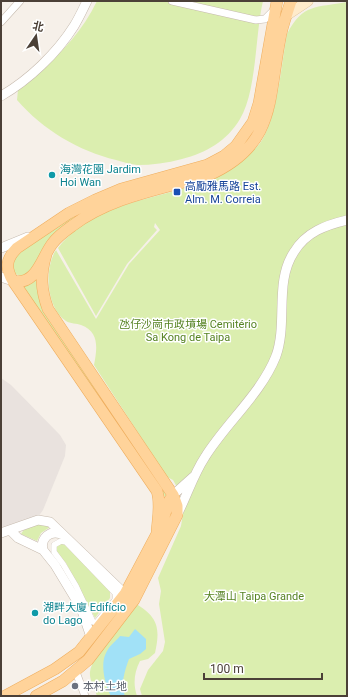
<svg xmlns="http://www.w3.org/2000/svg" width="348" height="697" font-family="Roboto,'Noto Sans SC',sans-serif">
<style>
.industrial{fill:#e9e2de}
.green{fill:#dbeeaf}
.water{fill:#a1e1f7}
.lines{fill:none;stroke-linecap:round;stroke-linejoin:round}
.pedestrian-casing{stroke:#c6baae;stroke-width:6}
.minor-casing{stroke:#c6baae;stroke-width:8}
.tertiary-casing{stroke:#c6baae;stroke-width:10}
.secondary-casing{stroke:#ddc197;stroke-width:11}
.primary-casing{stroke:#efae5e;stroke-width:12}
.pedestrian{stroke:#fff;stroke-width:5.5}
.minor{stroke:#fff;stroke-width:7}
.tertiary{stroke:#fff;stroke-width:9}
.secondary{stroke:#ffebcb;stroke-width:10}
.primary{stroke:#ffd39a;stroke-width:11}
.culture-dot{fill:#0f9aa8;stroke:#fff;stroke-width:1.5}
.transit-dot{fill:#1a4fb4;stroke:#fff;stroke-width:1.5}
.worship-dot{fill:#6b7280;stroke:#fff;stroke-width:1.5}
.labels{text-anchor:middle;stroke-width:3;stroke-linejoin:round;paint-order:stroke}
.culture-label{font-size:11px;fill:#0d838f;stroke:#fff;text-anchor:start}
.transit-label{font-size:11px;fill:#164399;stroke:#fff;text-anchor:start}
.park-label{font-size:11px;fill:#568323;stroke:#fff}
.worship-label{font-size:11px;fill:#5b616d;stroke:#fff;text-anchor:start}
</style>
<rect width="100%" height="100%" fill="#f6f0e9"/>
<path class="industrial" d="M1,378L11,385L60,435L66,445L65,456L43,510L38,517L1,529Z"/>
<path class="green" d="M97,1H263C255,34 257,91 240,119C227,141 206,153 182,159C167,163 152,165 137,165C130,164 123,162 116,160C79,151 43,130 17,100L18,90C24,84 33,79 39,73C63,51 83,30 97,1Z
M347,2V696H142L140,689L148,670L163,651L165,642L159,604L161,591L158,578L181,526L185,501L173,480L167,477L94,365C97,349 100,332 81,325C77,323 70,324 66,321C46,308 44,268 56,250L96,319L129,264L160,230L155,223L154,227L157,230L127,264L96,316L58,248C106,187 194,205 247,155C252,151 259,146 262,140C278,113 281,66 287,34C303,3 316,8 347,2Z
M275,39L277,40C274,57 270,74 267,91C260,129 253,148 217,166C167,183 109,192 67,225C62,230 55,234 51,239C42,248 31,288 13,272L11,264C15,249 29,243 41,236C66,220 91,204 119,194C161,177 221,177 249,136C265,114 269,66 275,39Z
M36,279L37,280L169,498H166L162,493L23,286Z
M37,524L50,527L41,533L37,541L21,534L25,528Z
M64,543L110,591V598L95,618L66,563L55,551L58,544Z
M135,603C157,617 161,626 155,653L148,659L140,661C134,673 133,684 137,696H97C95,689 89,679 90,672C92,655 124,618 135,603Z"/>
<path class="water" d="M135,629L146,639V649L140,654L129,659C125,670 120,684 125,696H111C105,685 100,664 106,653C109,646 116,641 120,636L129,637Z"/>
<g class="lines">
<g class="pedestrian-casing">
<path id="pedestrian" d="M61,541L66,542L116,594L115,600L96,623L93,622L76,586L63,564L54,552V545Z"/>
</g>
<g class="minor-casing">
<path id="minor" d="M172,1L256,20L265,19L274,10
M1,22L20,1
M76,672L85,696"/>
</g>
<g class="tertiary-casing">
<path id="tertiary" d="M1,96C29,80 57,53 74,26C79,18 83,9 87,1
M1,248L28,237
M1,277L13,281
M173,495L193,477
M177,515C187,496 193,475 205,457C226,423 261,394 276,356C288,323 274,282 294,252C306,232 326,225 347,220
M11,531L18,538L43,550L55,565L81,608L91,637
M1,533L38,520L50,522L125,594
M43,550C40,538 50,530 61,534"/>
</g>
<g class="secondary-casing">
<path id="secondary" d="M287,15L308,1"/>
</g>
<g class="primary-casing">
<path id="primary" d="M13,281C36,286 41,259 52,244C57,237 65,231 72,226C112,196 163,189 209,175C276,145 268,100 280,39C282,26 287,14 291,1
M157,531C158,517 161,504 157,491L13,281C5,268 6,259 17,248L69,213L95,200L121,189L207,165L224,156L236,146L253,122L259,103L277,1
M5,696L55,669L79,652L125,594L161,526L169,501L173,495
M36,696L63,681L88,660L134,600L177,515V506L173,495L48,309C41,290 40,275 46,255"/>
</g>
<use href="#pedestrian" class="pedestrian"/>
<use href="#minor" class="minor"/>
<use href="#tertiary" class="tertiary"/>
<use href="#secondary" class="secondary"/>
<use href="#primary" class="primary"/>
</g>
<g class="culture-dot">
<circle cx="52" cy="175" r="4"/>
<circle cx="35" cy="613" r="4"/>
</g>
<rect class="transit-dot" x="173" y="188" width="8" height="8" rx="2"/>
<circle class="worship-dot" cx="75" cy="686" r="4"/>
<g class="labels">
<g class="culture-label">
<text x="60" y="173">海灣花園 Jardim<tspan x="60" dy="13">Hoi Wan</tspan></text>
<text x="43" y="611">湖畔大廈 Edifício<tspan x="43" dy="13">do Lago</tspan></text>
</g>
<g class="transit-label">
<text x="185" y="190">高勵雅馬路 Est.<tspan x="185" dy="13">Alm. M. Correia</tspan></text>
</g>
<g class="park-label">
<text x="188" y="328">氹仔沙崗市政墳場 Cemitério<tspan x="188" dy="13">Sa Kong de Taipa</tspan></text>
<text x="254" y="600">大潭山 Taipa Grande</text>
</g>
<g class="worship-label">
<text x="83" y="690">本村土地</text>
</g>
</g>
<rect width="348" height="697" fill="none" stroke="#4b4037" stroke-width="4"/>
<g transform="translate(36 36) rotate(13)" stroke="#ffffff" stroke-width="3" paint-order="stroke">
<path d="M0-3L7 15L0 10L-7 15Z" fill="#4b4037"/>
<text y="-6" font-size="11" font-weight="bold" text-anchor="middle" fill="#4b4037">北</text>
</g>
<path d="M204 673v6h118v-6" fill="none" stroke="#4b4037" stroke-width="2"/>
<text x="210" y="673" font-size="12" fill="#4b4037" stroke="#ffffff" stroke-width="3" paint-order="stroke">100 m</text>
</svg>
